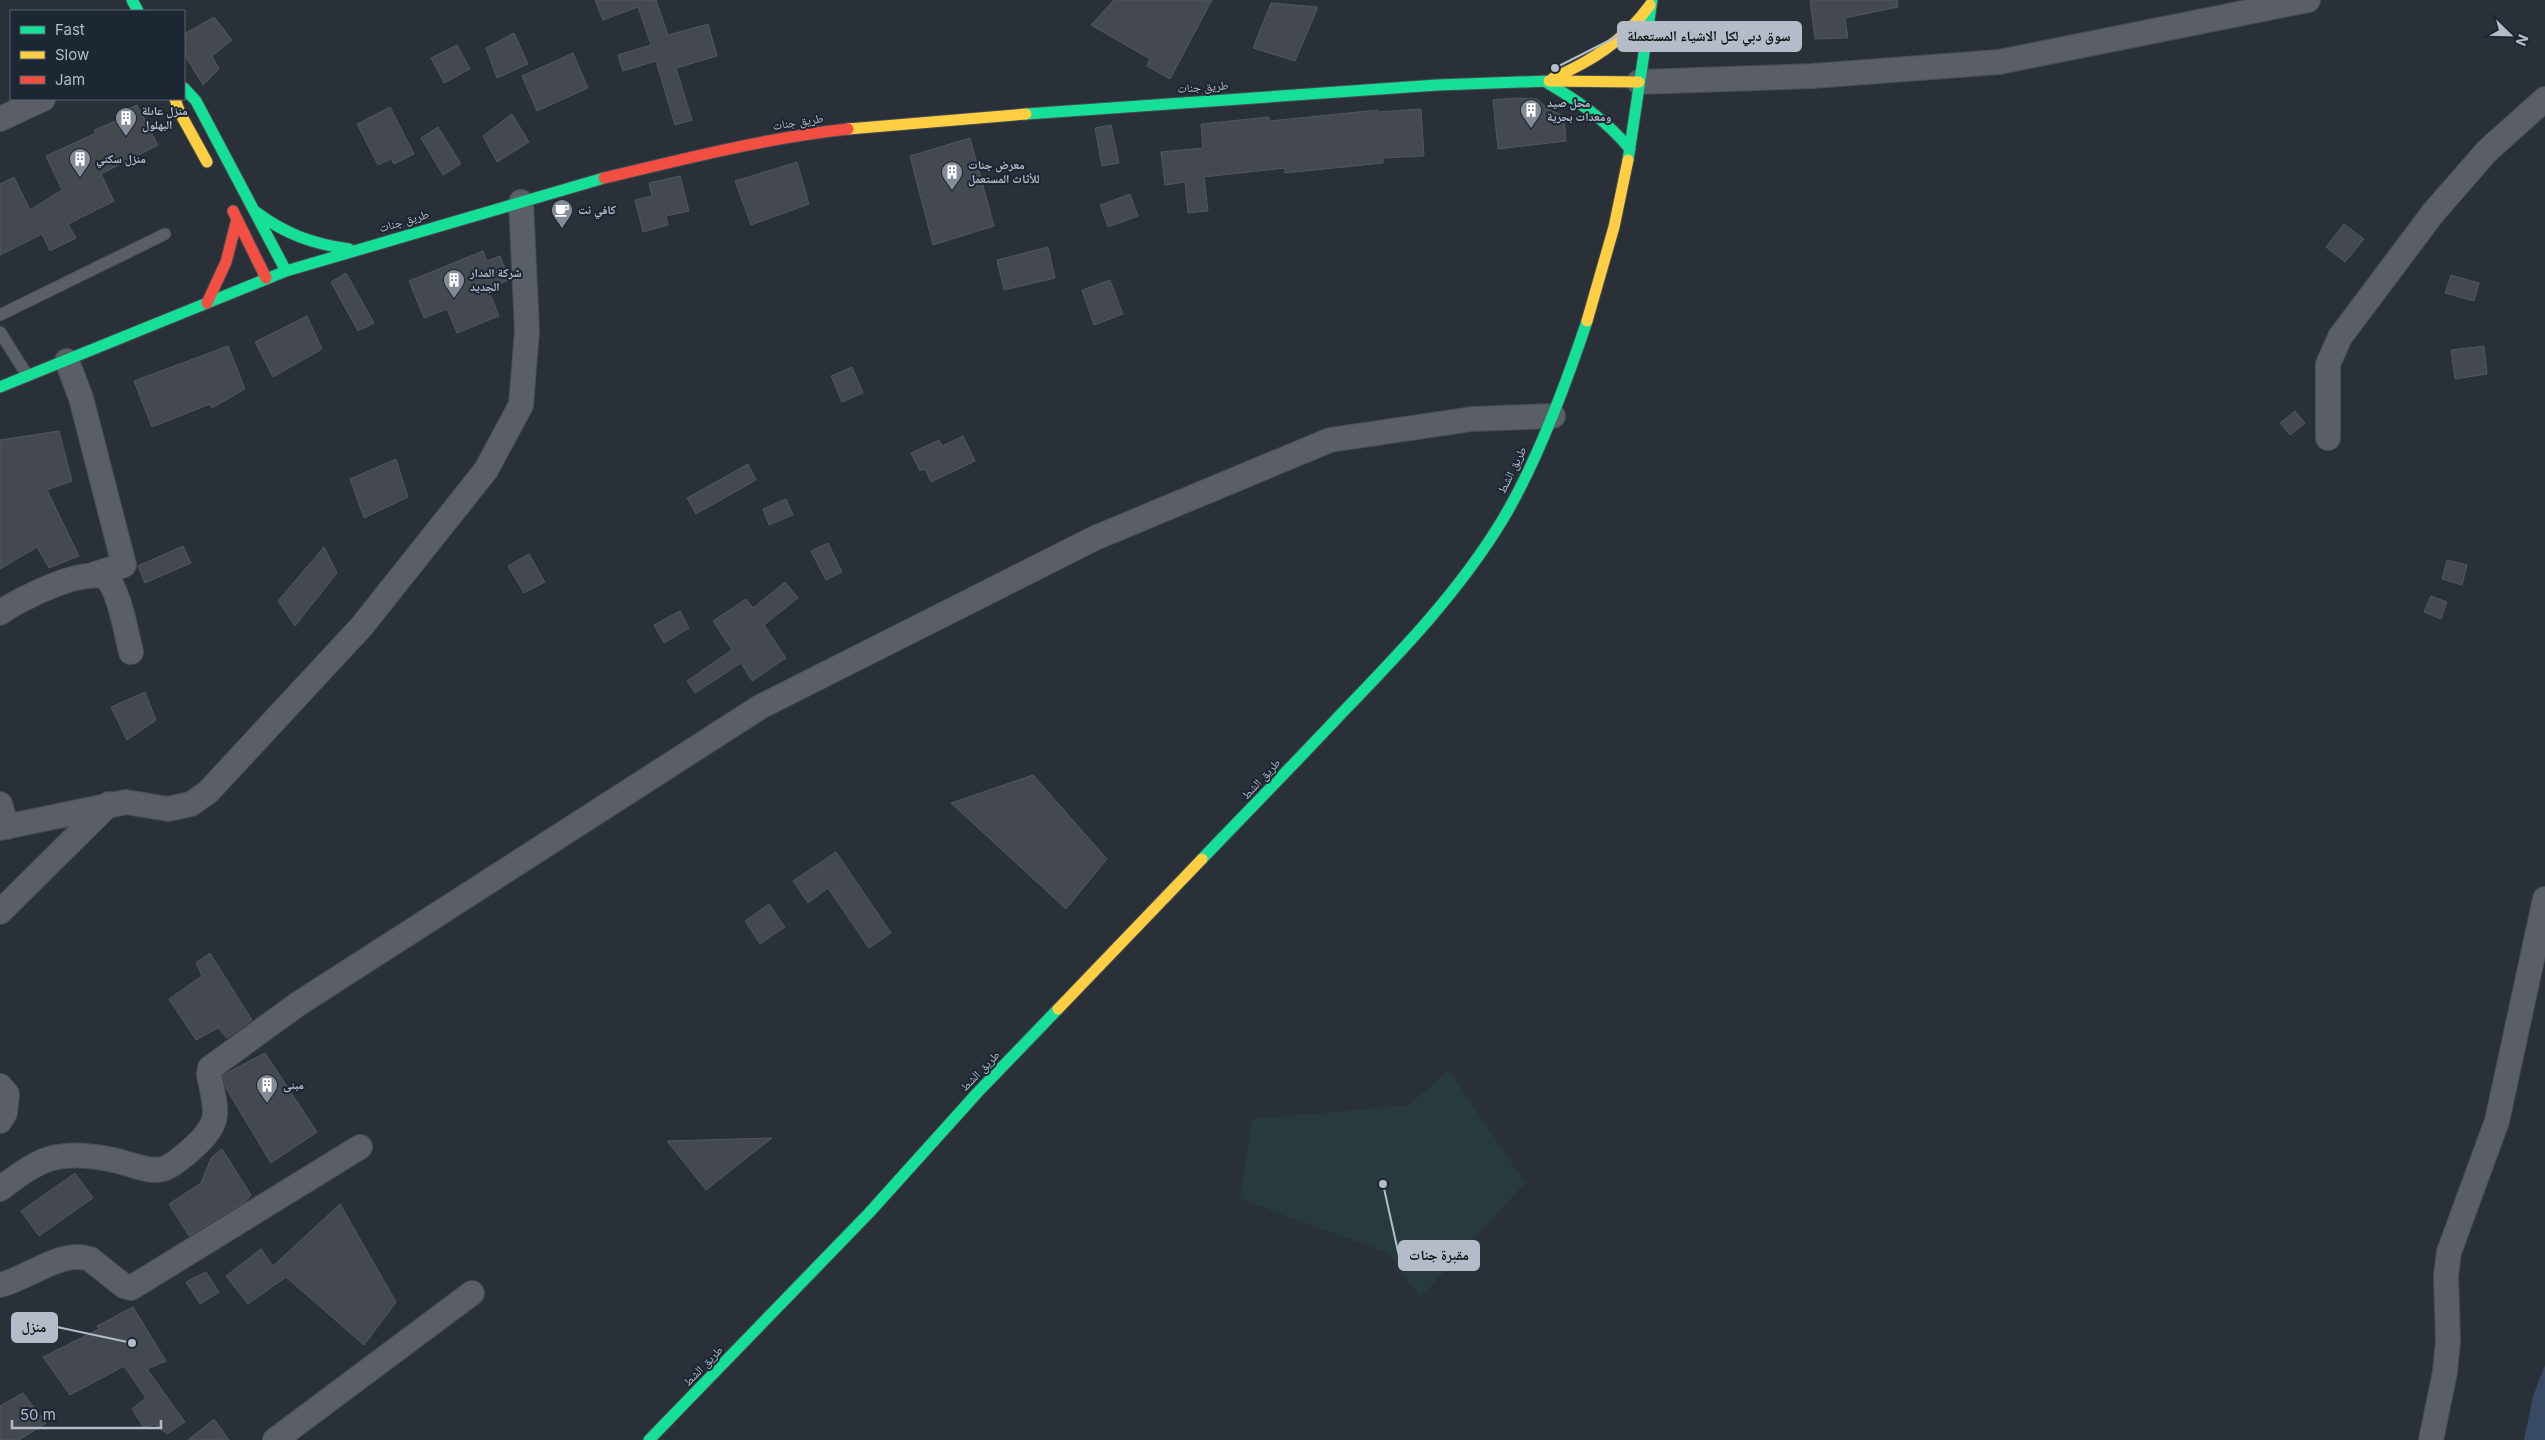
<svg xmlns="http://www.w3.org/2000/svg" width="2545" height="1440" font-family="Inter,'Noto Naskh Arabic',sans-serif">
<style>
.green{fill:#273a3e}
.water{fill:#384963}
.building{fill:#444950;stroke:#52575f}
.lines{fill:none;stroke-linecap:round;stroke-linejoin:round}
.lane-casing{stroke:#484c53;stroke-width:13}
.street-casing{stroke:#484c53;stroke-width:26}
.fast-casing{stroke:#484c53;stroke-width:13}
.slow-casing{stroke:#484c53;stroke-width:13}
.jam-casing{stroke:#484c53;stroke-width:13}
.lane{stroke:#5a5e66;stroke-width:11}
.street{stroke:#5a5e66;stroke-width:24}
.fast{stroke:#16e098;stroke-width:11}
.slow{stroke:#ffcf43;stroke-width:11}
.jam{stroke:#f24e42;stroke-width:11}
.labels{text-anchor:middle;stroke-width:4;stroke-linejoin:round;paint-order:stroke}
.street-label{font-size:12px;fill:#b4bcc9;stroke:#1d2633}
.poi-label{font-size:12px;font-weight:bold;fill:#b4bcc9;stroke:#1d2633;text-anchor:start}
.leader{fill:none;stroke:#b4bcc9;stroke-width:2}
.callout-dot{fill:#b4bcc9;stroke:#1d2633;stroke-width:2}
.callout{fill:#b4bcc9;stroke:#b4bcc9;stroke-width:2}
.callout-label{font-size:14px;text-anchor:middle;font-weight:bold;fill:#111}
</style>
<rect width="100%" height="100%" fill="#2a3038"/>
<path class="green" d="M1449,1070L1525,1183L1420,1298L1390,1254L1240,1199L1252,1119L1409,1105Z"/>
<path class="water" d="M2545,1365V1440H2524L2533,1396Z"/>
<path class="building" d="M595,0H656L668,35L708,24L717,56L676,68L692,120L675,125L656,61L623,71L618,55L651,45L638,7L603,20Z
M1114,0H1212L1170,79L1147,66L1150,59L1091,25Z
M1810,0H1897L1898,7L1845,18L1848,38L1815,39Z
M1271,3L1318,7L1295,61L1253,48Z
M214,17L232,40L212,56L219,69L203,85L184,54V34Z
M514,33L528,64L497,78L486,48Z
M457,45L470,69L444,83L431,58Z
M573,53L588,88L537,111L522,76Z
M1516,98L1537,99L1548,109L1564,116L1566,141L1498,149L1493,100Z
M137,105L158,145L101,174L114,201L68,224L76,238L50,251L42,234L0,255V184L14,177L30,210L62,190L46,156L96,133L94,130L116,121V114Z
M390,107L414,154L394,164L391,159L378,165L357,124Z
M1421,109L1424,156L1383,158V163L1285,173V168L1204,177L1208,211L1188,213L1185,182L1165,185L1161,152L1203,148L1201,124L1269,117V121L1378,110V112Z
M512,114L529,142L497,162L483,136Z
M1111,125L1119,163L1102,166L1095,128Z
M438,127L461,164L443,175L421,138Z
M970,138L994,226L933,245L910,156Z
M797,162L809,204L751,225L735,181Z
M680,176L689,211L666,216L668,225L643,232L635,200L652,196L649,183Z
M1130,194L1138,216L1108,227L1100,205Z
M2344,224L2364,239L2345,262L2326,247Z
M1048,247L1055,278L1004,290L997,260Z
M483,251L487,261L500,256L509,280L488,289L499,316L457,333L447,309L424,318L409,281Z
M346,273L374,323L358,331L331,282Z
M2451,275L2479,283L2474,301L2445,293Z
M1110,280L1123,314L1094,325L1082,290Z
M307,316L322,349L273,377L255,342Z
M228,346L245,389L212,408L210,404L152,427L134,381Z
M2484,346L2487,374L2455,379L2451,350Z
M852,367L863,393L842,402L831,376Z
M2295,411L2305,423L2290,435L2280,423Z
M59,431L72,481L47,490L79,556L49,568L37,547L0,569V440Z
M963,436L975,461L931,482L925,469L920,471L911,453L939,440L942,446Z
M396,459L408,497L364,518L350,479Z
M748,464L756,480L696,514L687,498Z
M786,499L793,515L769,525L763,509Z
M828,543L842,572L826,580L811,551Z
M183,546L191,563L145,583L138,566Z
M324,547L337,573L295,626L278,601Z
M529,554L545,582L524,593L508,566Z
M2447,560L2467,565L2462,585L2442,579Z
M785,582L798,598L764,625L786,658L752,681L741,663L695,693L687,681L732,650L713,621L746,599L753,608Z
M2431,596L2447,602L2441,619L2424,612Z
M680,611L689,628L664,643L654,625Z
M145,692L156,720L127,740L111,707Z
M1033,775L1107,859L1066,909L951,803Z
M836,852L891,933L869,948L828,888L808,903L793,881Z
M769,904L785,927L760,944L745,921Z
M210,953L252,1020L227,1038L218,1028L196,1040L169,999L202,976L196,963Z
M265,1053L317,1132L271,1163L226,1088L223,1075Z
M772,1138L706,1190L667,1141Z
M222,1149L251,1195L246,1201L189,1236L169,1204L201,1183L211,1158Z
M75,1173L93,1198L39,1236L21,1211Z
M340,1204L396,1302L364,1345L286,1277L248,1304L226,1276L261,1249L273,1266Z
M206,1272L219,1292L200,1304L186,1282Z
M133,1307L166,1361L147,1369L185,1422L167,1434L154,1424L144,1428L132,1409L146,1398L124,1366L70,1395L43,1357L99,1329L97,1326Z
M23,1393L46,1423L19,1440H0V1406Z
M214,1419L229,1440H188Z"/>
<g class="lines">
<g class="lane-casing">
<path id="lane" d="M0,315L165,234
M0,332L27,375"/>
</g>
<g class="street-casing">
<path id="street" d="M1639,82L1813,76L1999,62L2308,0
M0,119L43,99
M67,361L81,398L124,565L95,574
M2328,438V364L2340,337L2433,213L2487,151L2545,99
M0,613C17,600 89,564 107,579C119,590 127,636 131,652
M0,804L7,827
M0,828L126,802L168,809L191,804L208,792L362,626L486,470L521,405L527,331L521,202
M0,912L109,804
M0,1086L7,1094L5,1113L0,1121
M0,1189C15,1178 31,1165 49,1159C68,1153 95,1156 114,1160C128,1163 149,1173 163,1169C173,1166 186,1154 194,1147C223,1121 216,1110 209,1075L210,1068L298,1004L760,707L1095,538L1330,440L1472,419L1553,416
M0,1285C27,1279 61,1249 90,1259L124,1286L131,1288L360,1147
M275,1440L472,1293
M2431,1440L2445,1372L2448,1341L2446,1276L2449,1252L2497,1121L2545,899"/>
</g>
<g class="fast-casing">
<path id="fast" d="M132,0L138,11
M1546,82C1578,101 1606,120 1630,149
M184,88L196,101L286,271
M1026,114L1437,85L1549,81
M1628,160L1652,0
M256,212C285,234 313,244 349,249
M0,387L286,271L604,178
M1202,859C1248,811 1295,763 1341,714C1399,654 1459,592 1503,519C1537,462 1566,384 1587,321
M649,1440L869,1213L978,1092L1058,1009"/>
</g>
<g class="slow-casing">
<path id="slow" d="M1553,78C1592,61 1625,40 1650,5
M1549,81L1639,82
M175,99L180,113L207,162
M848,129L1026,114
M1587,321L1614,227L1628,160
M1058,1009L1202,859"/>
</g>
<g class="jam-casing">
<path id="jam" d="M604,178C685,159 765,138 848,129
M233,211L266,278
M207,303L226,262L237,219"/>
</g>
<use href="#lane" class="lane"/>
<use href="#street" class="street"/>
<use href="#fast" class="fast"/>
<use href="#slow" class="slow"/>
<use href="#jam" class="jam"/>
</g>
<defs>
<g id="building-pin" transform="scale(1.125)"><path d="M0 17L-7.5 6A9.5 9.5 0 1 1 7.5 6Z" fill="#848b96" stroke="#1d2633"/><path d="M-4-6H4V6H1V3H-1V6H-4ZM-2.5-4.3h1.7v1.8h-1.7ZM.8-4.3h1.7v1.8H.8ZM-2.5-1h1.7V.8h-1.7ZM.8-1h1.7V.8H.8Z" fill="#fff"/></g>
<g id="cafe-pin" transform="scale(1.125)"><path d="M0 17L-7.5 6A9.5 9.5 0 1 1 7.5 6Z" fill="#848b96" stroke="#1d2633"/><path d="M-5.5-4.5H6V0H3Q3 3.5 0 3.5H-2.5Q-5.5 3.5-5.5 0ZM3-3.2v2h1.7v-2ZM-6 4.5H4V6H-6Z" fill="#fff"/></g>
</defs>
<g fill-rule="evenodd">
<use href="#building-pin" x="1531" y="110"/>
<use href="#building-pin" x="126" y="118"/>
<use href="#building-pin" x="80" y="159"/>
<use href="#building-pin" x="952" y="172"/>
<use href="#cafe-pin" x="562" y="210"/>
<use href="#building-pin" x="454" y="280"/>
<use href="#building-pin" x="267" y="1085"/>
</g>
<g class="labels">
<g class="street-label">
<text transform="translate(1203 87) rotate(-4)" y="4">طريق جنات</text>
<text transform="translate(798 122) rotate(-9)" y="4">طريق جنات</text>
<text transform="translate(404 221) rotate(-17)" y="4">طريق جنات</text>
<text transform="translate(1512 470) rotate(-64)" y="4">طريق الشط</text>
<text transform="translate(1261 779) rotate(-47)" y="4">طريق الشط</text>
<text transform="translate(980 1071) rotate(-46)" y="4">طريق الشط</text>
<text transform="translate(703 1366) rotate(-46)" y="4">طريق الشط</text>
</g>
<g class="poi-label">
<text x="1547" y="107">محل صيد<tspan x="1547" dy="14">ومعدات بحرية</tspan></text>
<text x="142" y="115">منزل عاىلة<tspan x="142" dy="14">البهلول</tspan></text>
<text x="96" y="163">منزل سكني</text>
<text x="968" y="169">معرض جنات<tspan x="968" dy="14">للأثاث المستعمل</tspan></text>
<text x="578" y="214">كافي نت</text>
<text x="470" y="277">شركة المدار<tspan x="470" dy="14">الجديد</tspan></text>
<text x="283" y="1089">مبنى</text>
</g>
</g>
<path class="leader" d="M1555 68L1618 36M1383 1184L1399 1256M132 1343L57 1327"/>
<g class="callout-dot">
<circle cx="1555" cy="68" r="5"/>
<circle cx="1383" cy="1184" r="5"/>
<circle cx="132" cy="1343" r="5"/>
</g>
<g class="callout">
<rect x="1618" y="22" width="183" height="29" rx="5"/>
<rect x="1399" y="1241" width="80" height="29" rx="5"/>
<rect x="12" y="1313" width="45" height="29" rx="5"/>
</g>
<g class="callout-label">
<text x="1709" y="41">سوق دبي لكل الاشياء المستعملة</text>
<text x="1439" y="1260">مقبرة جنات</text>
<text x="34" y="1332">منزل</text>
</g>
<rect x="10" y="10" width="175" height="90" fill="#1d2633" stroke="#59626f"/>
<rect x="20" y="26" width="25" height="8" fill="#16e098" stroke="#59626f"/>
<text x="55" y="35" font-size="15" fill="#b4bcc9">Fast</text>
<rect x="20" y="51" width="25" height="8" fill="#ffcf43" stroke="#59626f"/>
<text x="55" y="60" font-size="15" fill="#b4bcc9">Slow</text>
<rect x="20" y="76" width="25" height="8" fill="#f24e42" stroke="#59626f"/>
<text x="55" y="85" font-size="15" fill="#b4bcc9">Jam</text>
<g transform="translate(2510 35) rotate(113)" stroke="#1d2633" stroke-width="4" paint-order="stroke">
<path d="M0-4L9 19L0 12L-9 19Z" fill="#b4bcc9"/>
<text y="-8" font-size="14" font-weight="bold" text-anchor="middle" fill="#b4bcc9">N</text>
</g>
<path d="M12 1420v8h149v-8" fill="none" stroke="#b4bcc9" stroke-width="2.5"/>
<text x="20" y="1420" font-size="15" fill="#b4bcc9" stroke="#1d2633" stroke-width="4" paint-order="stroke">50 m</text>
</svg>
